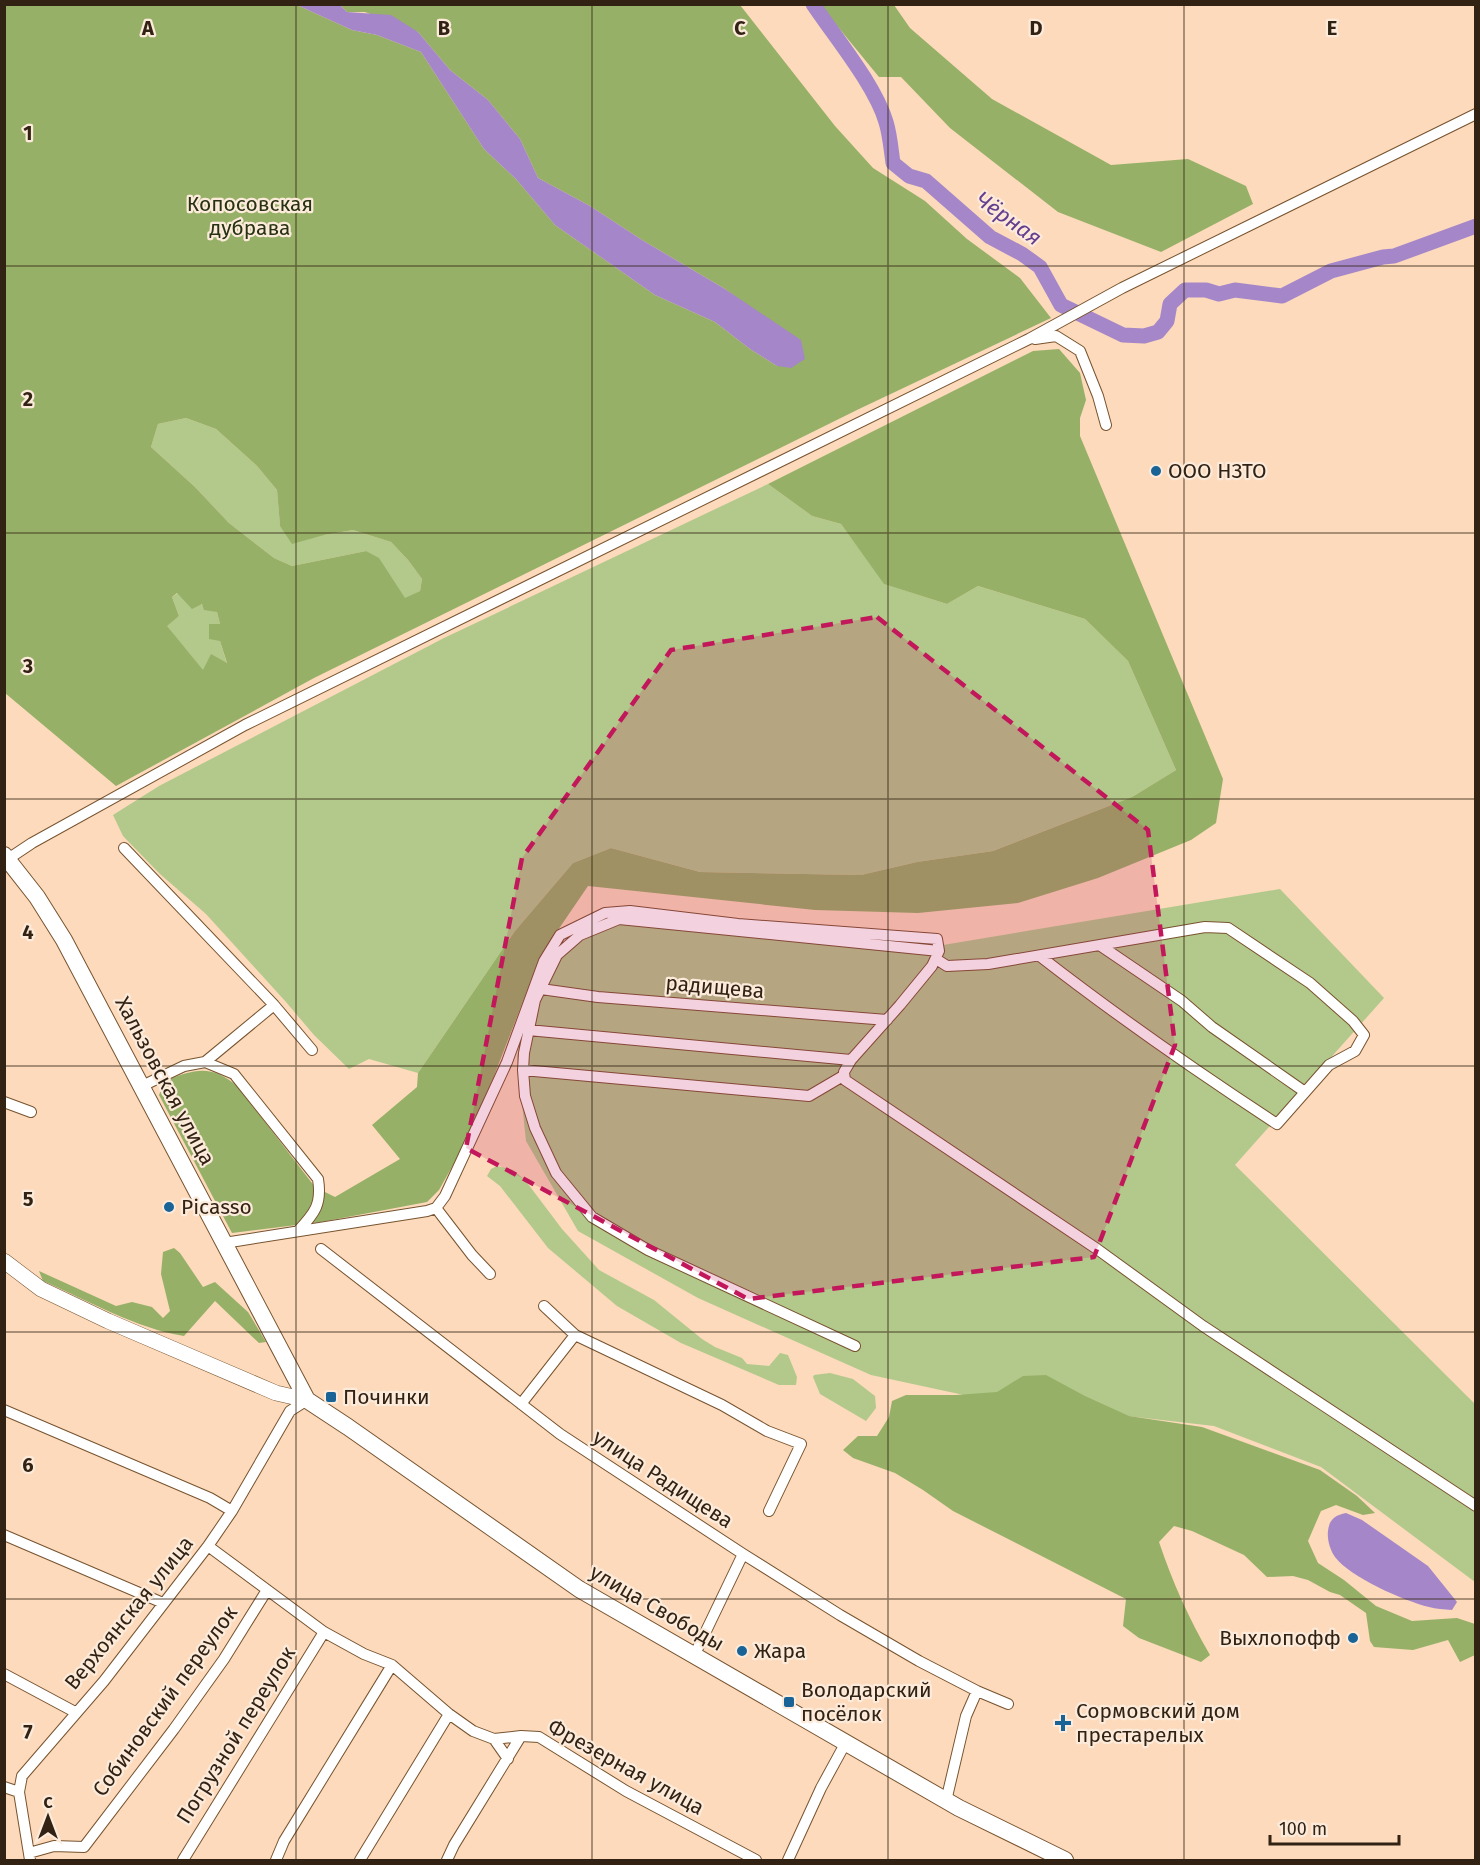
<svg xmlns="http://www.w3.org/2000/svg" width="1480" height="1865" font-family="'Fira Sans',sans-serif">
<style>
.green{fill:#b2c98b}
.forest{fill:#97b067;fill-rule:evenodd}
.water{fill:#a486c9}
.lines{fill:none;stroke-linecap:round;stroke-linejoin:round}
.river{stroke:#a486c9;stroke-width:15}
.street-casing{stroke:#77532f;stroke-width:12}
.secondary-casing{stroke:#77532f;stroke-width:16}
.primary-casing{stroke:#77532f;stroke-width:18}
.street{stroke:#fff;stroke-width:10}
.secondary{stroke:#fff;stroke-width:15}
.primary{stroke:#fff;stroke-width:16}
.marked{fill:#c2185b;fill-opacity:0.2;stroke:#c2185b;stroke-width:4.5;stroke-dasharray:12 8;stroke-linejoin:round}
.grid{fill:none;stroke:#312213;stroke-width:1.5;stroke-opacity:0.55}
.poi-dot{fill:#196397;stroke:#fcebdb;stroke-width:2}
.labels{text-anchor:middle;stroke-width:4.5;stroke-linejoin:round;paint-order:stroke}
.park-label{font-size:21px;fill:#273212;stroke:#fcebdb}
.poi-label{font-size:21px;fill:#312213;stroke:#fcebdb;text-anchor:start}
.street-label{font-size:21px;fill:#312213;stroke:#fcebdb}
.water-label{font-size:22px;font-style:italic;fill:#663d8f;stroke:#fcebdb}
.grid-label{font-size:20px;text-anchor:middle;font-weight:bold;fill:#312213;stroke:#fcebdb;stroke-width:4.5;stroke-linejoin:round;paint-order:stroke}
</style>
<rect width="100%" height="100%" fill="#fcdabb"/>
<path class="green" d="M186,418L216,429L257,466L277,490L280,526L324,535L353,530L391,542L408,560L422,579L420,591L405,599L366,551L292,566L274,558L229,523L195,487L151,447L158,424Z
M768,484L812,516L841,524L885,584L947,604L978,586L1085,619L1128,661L1176,770L1132,797L993,851L917,862L861,875L700,872L611,848L573,863L515,931L418,1073L369,1059L349,1069L314,1035L286,1002L206,914L160,874L123,836L113,815L159,786L444,638Z
M178,593L217,612L220,624V641L227,664L203,671L166,626L179,616L172,597Z
M1280,889L1384,998L1235,1165L1475,1404V1582L1321,1467L1214,1426L987,1400L871,1375L698,1298L578,1231L526,1141L517,1056L533,991L575,932L613,915L943,945Z
M497,1166L513,1170L525,1180L562,1229L599,1270L654,1300L702,1339L715,1347L742,1358L747,1364L769,1366L780,1353L788,1355L797,1377L796,1385H779L681,1343L617,1306L548,1248L500,1186L487,1176L491,1169Z
M830,1373L853,1379L875,1396L876,1408L866,1421L820,1394L813,1377L814,1375Z"/>
<path class="forest" d="M4,5H297L352,30L377,35L421,52L484,149L516,179L555,225L655,295L715,322L750,349L777,366L762,316L725,289L642,240L590,206L538,178L520,139L488,100L450,70L418,32L365,12H347L340,5H740L835,126L873,168L925,201L967,239L1020,278L1051,318L859,409L314,678L116,786L5,693ZM186,418L216,429L257,466L277,490L280,526L292,544L324,535L353,530L391,542L408,560L422,579L420,591L405,598L379,558L366,551L292,566L274,558L229,523L195,487L151,447L158,424ZM177,593L192,609L202,604L204,610L217,612L220,624H209V639L220,641L227,663L211,654L203,670L167,626L179,616L172,597Z
M820,5H894L910,28L992,99L1111,165L1188,159L1246,186L1253,204L1161,252L1058,212L950,128L901,77H879Z
M1059,349L1080,373L1086,400L1080,418V436L1223,779L1216,823L1191,840L1098,878L1018,903L918,913L815,910L588,886L541,955L494,1076L462,1149L439,1190L427,1202L321,1222L232,1233L159,1095L165,1081C195,1069 212,1064 238,1087L315,1187L335,1197L400,1159L372,1125L417,1087L418,1073L515,931L573,863L611,848L700,872L861,875L917,862L993,851L1132,797L1176,770L1128,661L1085,619L978,586L947,604L884,584L841,524L812,516L768,484L1033,351Z
M174,1248L180,1253L203,1287L215,1282L248,1312L266,1342L259,1343L215,1301L184,1336C135,1328 89,1301 43,1281L39,1271L116,1306L132,1302L152,1307L163,1318L170,1311L161,1274L163,1252Z
M1046,1375L1085,1396L1129,1416L1202,1427L1320,1470L1357,1496L1375,1513L1363,1515L1336,1505L1321,1511L1308,1541L1318,1563L1344,1580L1376,1606L1412,1621L1457,1618L1475,1624V1655L1460,1662L1448,1640L1413,1650L1374,1647L1370,1641L1366,1613L1340,1595L1330,1592L1308,1580L1293,1576L1267,1577L1244,1555L1192,1531L1174,1526L1159,1542C1172,1581 1189,1619 1210,1655L1201,1662L1139,1638L1123,1626L1126,1599L953,1511L923,1490L895,1473L853,1458L843,1450L858,1436H877L889,1417L892,1401L906,1395H956L997,1392L1023,1376Z"/>
<path class="water" d="M297,5H340L347,12L391,15L418,32L450,70L488,100L520,139L538,178L590,206L642,240L725,289L801,340L805,359L791,368L777,366L750,349L715,322L655,295L555,225L516,179L484,149L421,52L377,35L352,30Z
M1346,1513L1362,1520L1428,1566L1457,1602L1452,1610C1444,1609 1436,1609 1429,1607C1404,1601 1350,1577 1335,1557C1330,1550 1327,1539 1328,1531C1329,1520 1335,1515 1346,1513Z"/>
<g class="lines">
<path class="river" d="M813,4C835,37 875,85 886,122C890,135 891,149 893,163L909,176L926,181L990,237L1022,254L1040,267L1061,305L1123,335L1144,336L1158,332L1167,321L1170,304L1185,290H1206L1219,294L1235,290L1282,296L1331,271L1383,257L1394,256L1476,226"/>
<g class="street-casing">
<path id="street" d="M1035,339L1056,336L1080,351L1098,396L1106,425
M124,848L274,1005L312,1050
M8,859L32,843L245,725L1029,339L1122,288L1476,114
M1101,946L1182,1001L1212,1027L1305,1092
M936,959L947,966L988,964L1205,927L1228,928L1310,983L1353,1021L1364,1035L1355,1051L1329,1065L1277,1124C1196,1071 1117,1016 1041,957
M541,989L598,997L887,1020
M528,1030L851,1060
M205,1062L234,1074L318,1179C322,1204 315,1213 298,1231
M523,1070L809,1096L843,1076
M142,1086L184,1066L205,1062L274,1005
M4,1102L31,1112
M436,1208L472,1255L490,1274
M224,1243L427,1211L436,1208L445,1196L507,1062L544,961L560,935L605,913L630,911L738,924L937,939L939,951L932,966L900,1005L851,1060L844,1072L845,1080L1097,1249L1203,1326L1476,1506
M321,1249L560,1434L743,1554L840,1615L919,1661L977,1691L1008,1704
M544,1306L575,1335L722,1405L767,1431L801,1444L769,1511
M855,1346L648,1250L592,1217L556,1173L535,1128L525,1096L523,1070L524,1053L535,1000L557,955L580,935L619,919L939,951
M521,1404L575,1335
M4,1410L210,1498L232,1511
M4,1535L163,1603
M208,1546L324,1632L364,1654L392,1665L449,1714L473,1731L494,1739L521,1736L539,1737L626,1791L756,1860
M694,1656L743,1554
M4,1674L75,1712
M494,1739L508,1759
M4,1787L19,1792
M946,1801L966,1716L977,1691
M29,1853L54,1846L84,1847L174,1729L224,1659L267,1590
M30,1860L19,1792L22,1776L104,1681L208,1546L232,1511L290,1411L307,1400
M183,1860L324,1632
M276,1860L284,1841L392,1665
M360,1860L449,1714
M447,1860L454,1845L521,1736
M788,1860L821,1788L845,1744"/>
</g>
<g class="secondary-casing">
<path id="secondary" d="M4,1261L41,1289L108,1321L276,1393L307,1400"/>
</g>
<g class="primary-casing">
<path id="primary" d="M4,855L37,897L64,940L307,1400L348,1427L579,1589L959,1808L1065,1860"/>
</g>
<use href="#street" class="street"/>
<use href="#secondary" class="secondary"/>
<use href="#primary" class="primary"/>
</g>
<path class="marked" d="M877,617L1148,830L1175,1045L1094,1257L748,1299L466,1148L522,858L671,650Z"/>
<path class="grid" d="M296,4V1860M592,4V1860M888,4V1860M1184,4V1860M4,266H1476M4,533H1476M4,799H1476M4,1066H1476M4,1332H1476M4,1599H1476"/>
<g class="poi-dot">
<circle cx="1156" cy="471" r="6"/>
<circle cx="169" cy="1207" r="6"/>
<rect x="325" y="1391" width="12" height="12" rx="3"/>
<circle cx="1353" cy="1638" r="6"/>
<circle cx="742" cy="1651" r="6"/>
<rect x="783" y="1696" width="12" height="12" rx="3"/>
<path d="M1060 1714h6v6h6v6h-6v6h-6v-6h-6v-6h6z"/>
</g>
<g class="labels">
<g class="park-label">
<text x="250" y="211">Копосовская<tspan x="250" dy="24">дубрава</tspan></text>
</g>
<g class="poi-label">
<text x="1168" y="478">ООО НЗТО</text>
<text x="181" y="1214">Picasso</text>
<text x="343" y="1404">Починки</text>
<text x="1341" y="1645" text-anchor="end">Выхлопофф</text>
<text x="754" y="1658">Жара</text>
<text x="801" y="1697">Володарский<tspan x="801" dy="24">посёлок</tspan></text>
<text x="1076" y="1718">Сормовский дом<tspan x="1076" dy="24">престарелых</tspan></text>
</g>
<g class="street-label">
<text transform="translate(715 987) rotate(5)" y="7">радищева</text>
<text transform="translate(165 1081) rotate(62)" y="7">Хальзовская улица</text>
<text transform="translate(663 1479) rotate(33)" y="7">улица Радищева</text>
<text transform="translate(657 1608) rotate(30)" y="7">улица Свободы</text>
<text transform="translate(129 1613) rotate(-51)" y="7">Верхоянская улица</text>
<text transform="translate(165 1701) rotate(-54)" y="7">Собиновский переулок</text>
<text transform="translate(236 1735) rotate(-58)" y="7">Погрузной переулок</text>
<text transform="translate(626 1767) rotate(29)" y="7">Фрезерная улица</text>
</g>
<g class="water-label">
<text transform="translate(1009 218) rotate(36)" y="8">Чёрная</text>
</g>
</g>
<g class="grid-label">
<text x="148" y="35">A</text>
<text x="444" y="35">B</text>
<text x="740" y="35">C</text>
<text x="1036" y="35">D</text>
<text x="1332" y="35">E</text>
<text x="28" y="140">1</text>
<text x="28" y="406">2</text>
<text x="28" y="673">3</text>
<text x="28" y="939">4</text>
<text x="28" y="1206">5</text>
<text x="28" y="1472">6</text>
<text x="28" y="1739">7</text>
</g>
<rect width="1480" height="1865" fill="none" stroke="#312213" stroke-width="12"/>
<g transform="translate(48 1817)" stroke="#fcebdb" stroke-width="4.5" paint-order="stroke">
<path d="M0-4.5L10 22L0 15L-10 22Z" fill="#312213"/>
<text y="-9" font-size="16" font-weight="bold" text-anchor="middle" fill="#312213">С</text>
</g>
<path d="M1270 1835v9h129v-9" fill="none" stroke="#312213" stroke-width="3"/>
<text x="1279" y="1835" font-size="18" fill="#312213" stroke="#fcebdb" stroke-width="4.5" paint-order="stroke">100 m</text>
</svg>
